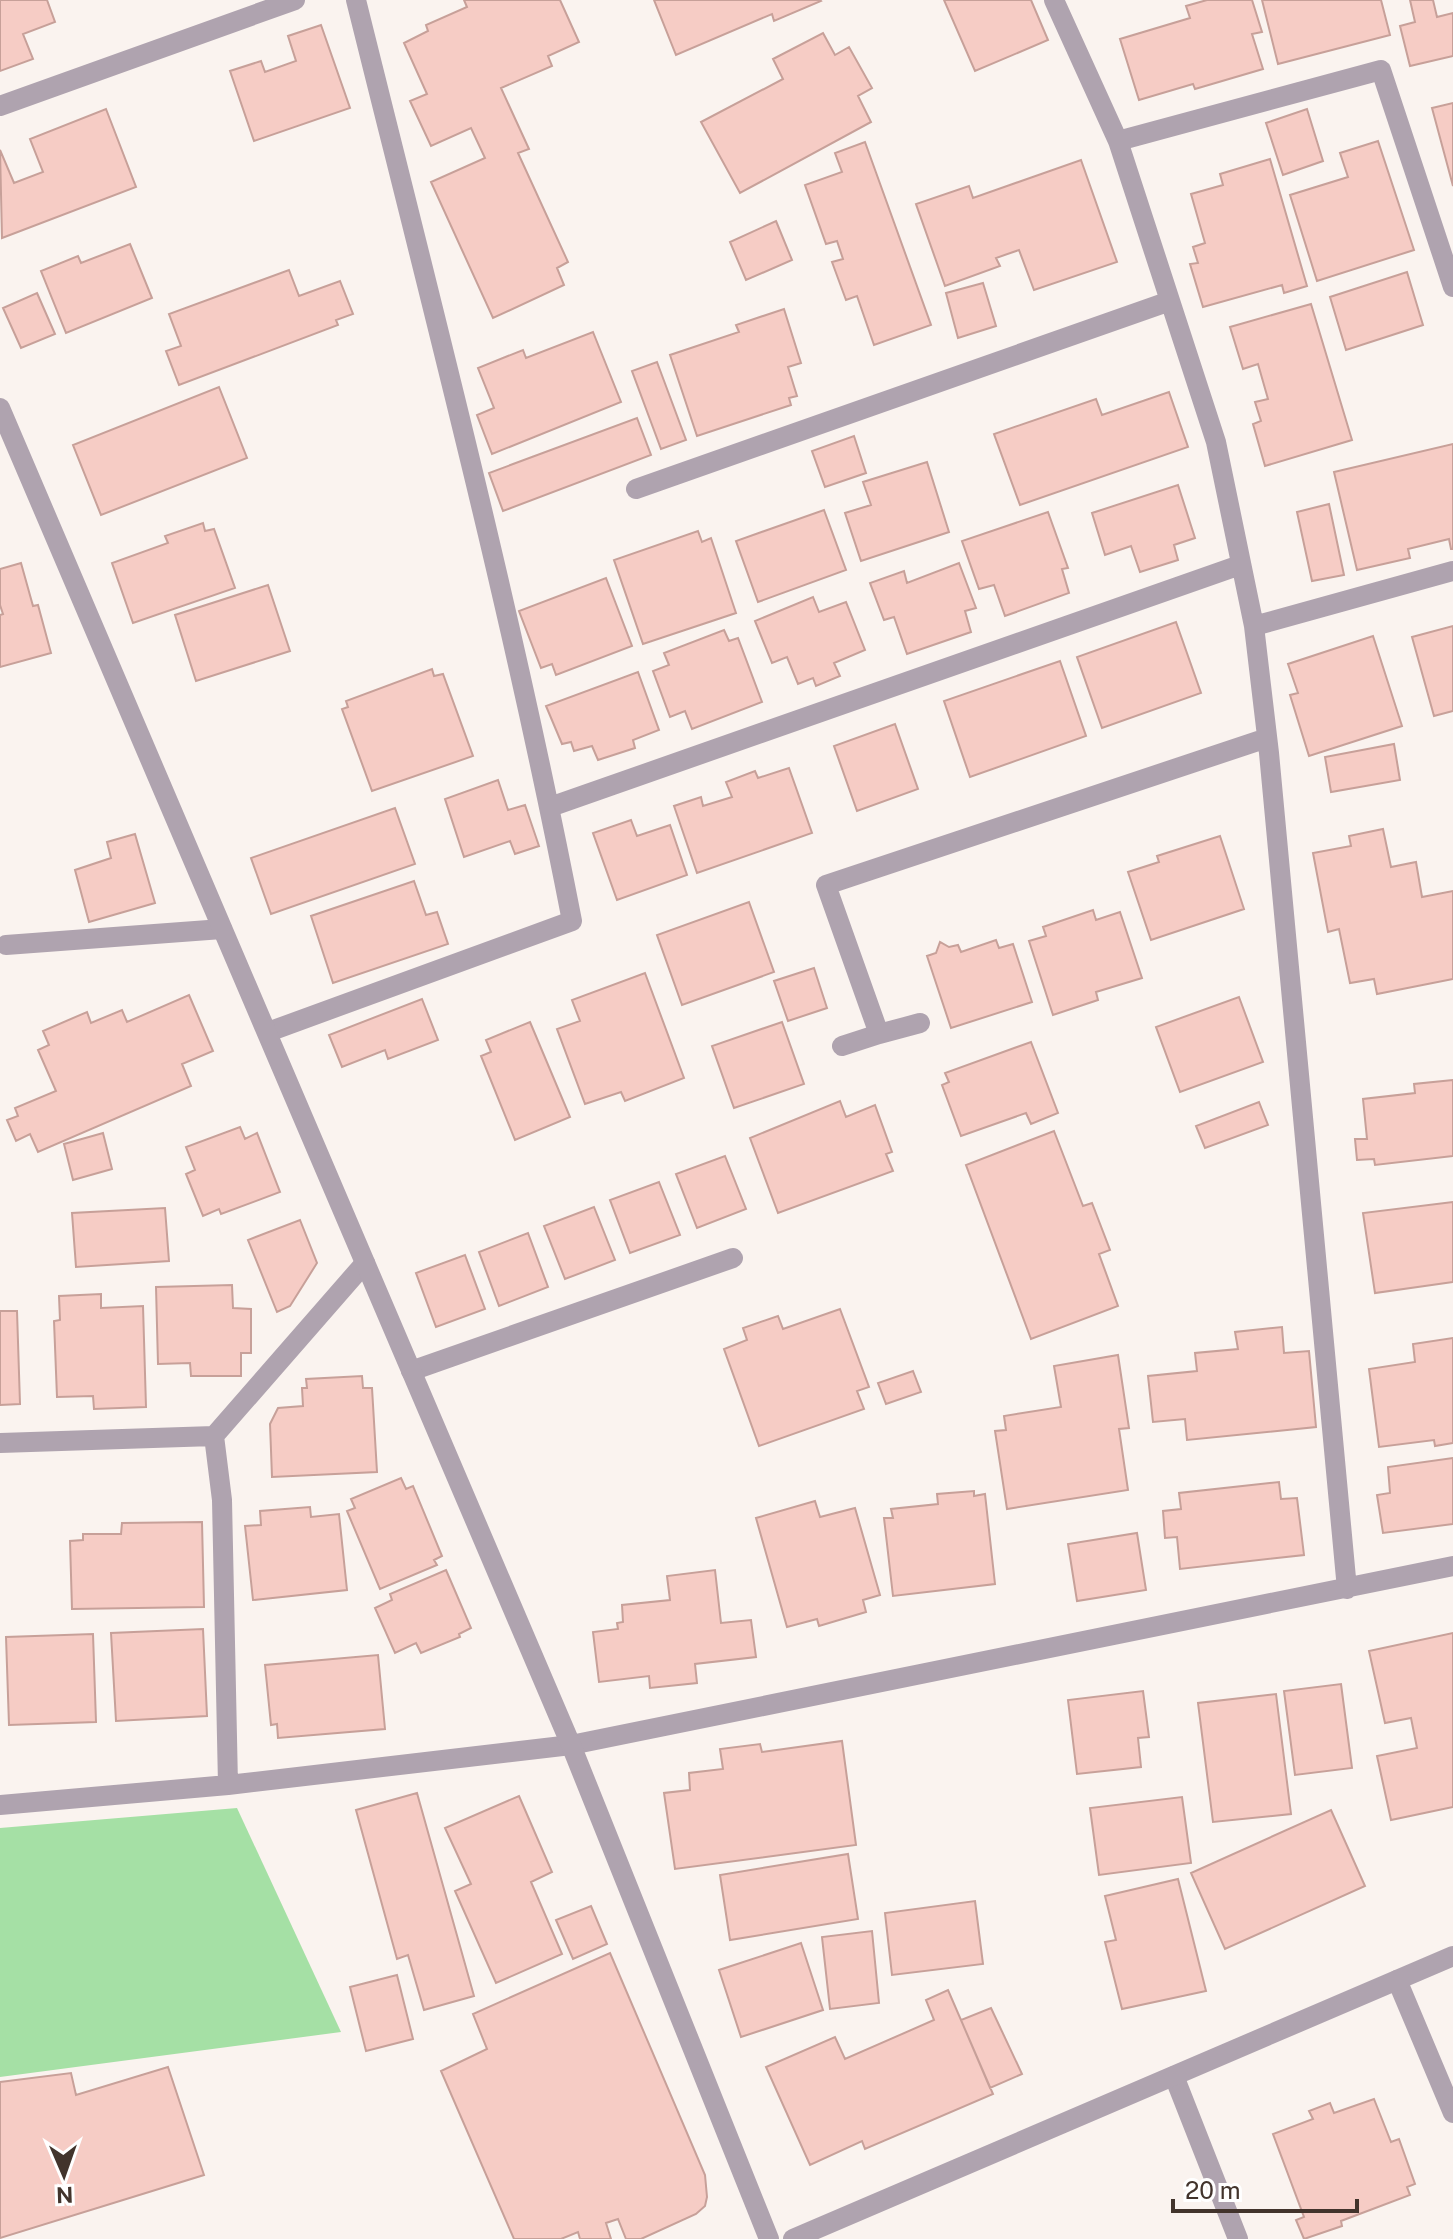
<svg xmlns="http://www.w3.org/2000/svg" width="1453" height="2239" font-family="'Public Sans',sans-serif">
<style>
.green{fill:#a5e0a5}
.building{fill:#f6ccc5;stroke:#c7a099;stroke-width:2}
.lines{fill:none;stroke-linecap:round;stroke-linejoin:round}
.minor{stroke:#afa3af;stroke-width:20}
.tertiary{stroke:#afa3af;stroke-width:20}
</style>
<rect width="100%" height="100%" fill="#faf3ef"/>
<path class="green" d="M237,1808L341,2032L0,2077V1828Z"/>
<path class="building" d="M0,0H47L55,22L23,34L33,59L0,71Z
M464,0H560L579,42L548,56L552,66L501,88L529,149L518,153L568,262L557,268L564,285L493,318L431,182L485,158L471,128L431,146L410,101L427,94L404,43L428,31L426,25L467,7Z
M654,0H820L821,1L774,21L772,14L676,55Z
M944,0H1031L1048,40L975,71Z
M1207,0H1252L1262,32L1252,34L1263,69L1195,89L1193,84L1139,100L1120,39L1190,18L1186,6Z
M1262,0H1381L1390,35L1278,64Z
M1410,0H1433L1437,17L1453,13V56L1410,66L1400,26L1415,22Z
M321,25L350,108L254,141L230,71L261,61L265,72L296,61L288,36Z
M823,33L835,55L849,47L872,88L858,96L871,122L740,193L701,122L783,79L773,59Z
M1453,103V186L1432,108Z
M106,109L136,187L2,238L0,150L14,183L43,172L30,139Z
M1307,109L1323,161L1283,175L1266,123Z
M1378,141L1414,250L1317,281L1290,195L1348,177L1340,153Z
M865,142L931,325L874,345L857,296L846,300L832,262L843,259L837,241L826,244L805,185L842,172L835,153Z
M1270,159L1307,286L1284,293L1282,285L1203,307L1190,264L1198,263L1193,247L1205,243L1191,194L1223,185L1220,174Z
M1081,160L1117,262L1034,290L1019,250L996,258L1000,266L945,286L916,204L969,186L973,198Z
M776,221L792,260L746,280L730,242Z
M130,244L152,298L66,333L41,271L78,256L81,263Z
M289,270L299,296L340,281L353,314L336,320L338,325L179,385L166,351L181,346L169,314Z
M1407,272L1423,325L1346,350L1330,297Z
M983,283L996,326L958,338L946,293Z
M37,293L55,334L21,348L3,308Z
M1311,304L1352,440L1265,466L1253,424L1261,421L1255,402L1268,399L1258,364L1243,369L1230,327Z
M784,309L801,363L788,367L797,396L789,398L791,405L697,436L670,355L739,332L736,325Z
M593,332L621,402L492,454L477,415L494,408L478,368L523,350L526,358Z
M657,362L686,440L661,449L632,371Z
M219,387L247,458L101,515L73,445Z
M1169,392L1188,447L1020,505L994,434L1096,399L1102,415Z
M637,418L651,455L503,511L489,473Z
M854,436L866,473L825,487L812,451Z
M1453,444V549H1451L1449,539L1408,549L1410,558L1357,570L1334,472Z
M927,462L949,532L861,561L845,513L871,505L863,482Z
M1178,485L1195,538L1174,545L1178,560L1140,572L1131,546L1105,555L1092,513Z
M1329,504L1344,575L1312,581L1297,512Z
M824,510L846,570L758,602L736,541Z
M1048,512L1068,568L1062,569L1069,593L1005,616L994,585L979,589L962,541Z
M203,523L205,531L214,529L235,588L133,623L112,563L168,543L165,536Z
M698,531L702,542L711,538L736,613L643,644L614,560Z
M21,563L33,606L38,605L51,653L0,667V615L3,614L0,605V569Z
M959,563L976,608L965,611L971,632L907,654L894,617L884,620L870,583L904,571L907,583Z
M606,578L632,646L556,675L552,664L541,668L519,611Z
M268,585L290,651L196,681L175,615Z
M813,597L819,612L846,602L865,650L834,663L840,676L816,686L813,678L798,684L787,657L772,663L755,621Z
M1176,622L1201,693L1102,728L1077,657Z
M1453,626V711L1434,716L1412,637Z
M724,630L729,641L738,638L762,702L692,729L685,711L670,717L653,671L669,665L664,653Z
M1373,636L1402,726L1309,756L1290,695L1298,693L1288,664Z
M1060,661L1086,736L970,777L944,701Z
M432,669L434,676L443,674L473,756L372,791L342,709L348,707L346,701Z
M638,672L659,730L633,740L635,748L598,760L592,746L574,751L571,742L562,744L546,706Z
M895,724L918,789L857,811L834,746Z
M1394,744L1400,780L1331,792L1325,757Z
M789,768L812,833L697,873L674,806L701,797L703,806L732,797L726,782L755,771L758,778Z
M498,780L508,810L525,805L539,846L515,854L510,841L464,857L445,799Z
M395,808L415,864L271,914L251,858Z
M631,820L637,836L670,825L687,875L617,900L593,833Z
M1383,829L1391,867L1416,862L1422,897L1453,891V979L1377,994L1374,979L1350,983L1339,929L1328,932L1313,853L1351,846L1349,836Z
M135,834L155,903L89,922L75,870L111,858L107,842Z
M1220,836L1244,909L1151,940L1128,872L1159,862L1157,856Z
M414,881L426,915L437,912L448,944L333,983L311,916Z
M749,902L774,972L682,1005L657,935Z
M1093,910L1096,920L1120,912L1142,978L1096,992L1098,1000L1053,1015L1029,941L1046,936L1043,927Z
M996,940L999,948L1013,944L1032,1002L951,1028L927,956L936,953L940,942L949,947L958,945L961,952Z
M814,968L827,1008L788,1021L774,981Z
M645,973L684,1078L625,1101L621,1092L585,1104L557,1029L580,1021L572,1000Z
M189,995L213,1051L182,1064L191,1086L38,1152L30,1134L16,1141L7,1120L18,1116L15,1108L56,1091L38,1050L49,1045L43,1031L87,1012L91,1023L122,1010L127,1022Z
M1239,997L1263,1062L1180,1092L1156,1027Z
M422,999L438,1040L388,1059L385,1050L342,1067L329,1035Z
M530,1022L570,1117L515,1140L481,1056L491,1052L486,1040Z
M782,1022L804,1084L734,1108L712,1046Z
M1031,1042L1058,1113L1031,1124L1026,1113L961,1136L942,1085L949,1082L945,1073Z
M1453,1080V1156L1375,1165L1374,1159L1357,1160L1355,1139H1367L1363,1099L1415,1093L1414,1084Z
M840,1101L846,1117L875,1105L892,1152L886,1154L893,1171L778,1213L750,1138Z
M1259,1102L1268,1125L1205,1148L1196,1126Z
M240,1127L245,1139L257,1133L280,1192L221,1214L219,1209L203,1216L186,1174L195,1170L186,1147Z
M1054,1131L1083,1206L1092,1203L1110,1250L1099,1254L1118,1306L1031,1339L966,1165Z
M103,1133L112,1169L73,1180L64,1144Z
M725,1156L746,1209L697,1228L676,1174Z
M659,1182L680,1235L630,1253L610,1200Z
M1453,1202V1282L1375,1293L1363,1213Z
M594,1207L615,1260L565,1279L544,1226Z
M165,1208L169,1261L76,1267L72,1213Z
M300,1220L317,1263L290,1306L277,1312L248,1240Z
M528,1233L548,1287L499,1306L479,1252Z
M465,1255L485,1309L436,1327L416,1273Z
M232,1285L233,1308L251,1309V1353H241V1376H191L190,1363L158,1364L156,1287Z
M101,1294V1308L143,1306L146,1407L94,1409L93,1396L57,1397L54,1321L60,1320L59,1296Z
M840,1309L869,1387L857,1391L864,1409L759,1446L724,1349L747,1340L743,1328L778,1316L783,1329Z
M0,1311H17L20,1404L0,1405Z
M1282,1327L1284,1353L1309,1351L1316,1427L1187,1440L1185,1419L1153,1422L1148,1376L1197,1371L1195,1353L1238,1349L1235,1332Z
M1453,1338V1443L1435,1446L1434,1440L1379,1447L1369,1369L1415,1362L1413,1344Z
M1118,1355L1129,1428L1119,1429L1128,1490L1007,1509L995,1431L1006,1430L1004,1416L1061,1407L1054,1366Z
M913,1371L921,1392L886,1404L878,1383Z
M362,1376L363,1388H372L377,1472L272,1477L270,1424L278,1408L303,1406L302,1388H307L306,1379Z
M1453,1458V1524L1383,1533L1377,1495L1390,1493L1388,1467Z
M401,1478L406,1489L413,1486L442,1556L434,1560L437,1565L380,1589L347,1511L355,1508L351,1499Z
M1279,1482L1281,1499L1297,1498L1304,1555L1180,1569L1177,1537L1165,1538L1163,1511L1181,1509L1179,1493Z
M974,1491V1496L985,1494L995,1584L893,1596L884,1518H893L891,1509L938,1504L937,1494Z
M815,1501L820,1517L855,1508L880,1595L863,1600L866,1612L819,1626L817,1619L787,1627L756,1518Z
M310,1507L311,1517L339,1514L347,1590L253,1600L245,1526L261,1525L260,1511Z
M202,1522L204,1607L72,1609L70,1541L83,1540V1534H121L122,1523Z
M1137,1533L1146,1590L1077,1601L1068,1544Z
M446,1570L471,1628L459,1634L460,1637L421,1653L416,1643L395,1653L375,1608L392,1600L390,1594Z
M715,1570L721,1623L751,1620L756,1657L695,1664L697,1683L650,1688L649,1676L599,1682L593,1632L618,1629L617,1623L623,1622L622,1605L670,1600L667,1576Z
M203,1629L207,1716L116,1721L111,1633Z
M1453,1633V1807L1391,1820L1377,1756L1417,1748L1411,1718L1385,1723L1369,1651Z
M93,1634L96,1722L9,1725L6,1637Z
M378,1655L385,1729L278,1738L277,1724L271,1725L265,1665Z
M1341,1684L1352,1768L1295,1775L1284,1691Z
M1143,1691L1149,1737L1138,1738L1141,1767L1077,1774L1068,1700Z
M1276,1694L1291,1814L1213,1822L1198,1703Z
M842,1741L856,1845L675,1869L664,1793L690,1790L689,1773L723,1769L720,1749L760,1744L762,1752Z
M417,1793L474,1996L424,2010L408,1955L397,1959L356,1810Z
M519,1796L552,1872L531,1882L562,1954L496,1983L455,1891L471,1884L445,1828Z
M1182,1797L1191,1863L1099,1875L1090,1808Z
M1331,1810L1365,1886L1225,1949L1191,1873Z
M848,1854L858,1919L730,1940L720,1875Z
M1178,1879L1206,1991L1122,2009L1105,1942L1116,1940L1105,1896Z
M975,1901L983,1964L892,1975L885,1913Z
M591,1906L607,1944L573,1959L556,1920Z
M872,1931L879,2003L830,2009L822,1937Z
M801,1943L823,2010L741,2037L719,1970Z
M610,1953L705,2175L707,2197L705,2206L696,2214L641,2239H626L618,2219L606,2223L611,2239H580L578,2232L561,2239H514L441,2071L487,2049L473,2014Z
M397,1975L413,2039L366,2051L350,1987Z
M948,1990L993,2094L865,2149L862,2141L810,2165L766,2067L835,2037L845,2059L934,2020L926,2000Z
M991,2008L1022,2074L990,2088L961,2020Z
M168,2067L204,2175L0,2238V2082L71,2073L76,2095Z
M1374,2099L1391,2142L1399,2139L1415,2184L1407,2187L1410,2195L1341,2221L1342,2226L1304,2239L1296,2220L1304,2217L1273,2134L1313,2119L1309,2111L1330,2103L1334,2113Z"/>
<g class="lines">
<path class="minor" d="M1054,0L1118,141L1216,442L1254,626L1269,753L1347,1589
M0,106L295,0
M1118,141L1381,70L1453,287
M636,489L1170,301
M1254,626L1453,571
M550,807L1240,565
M6,945L222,929
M268,1032L572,921C512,612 432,306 356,0
M879,1034L920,1023
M842,1046L879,1034L826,885L1267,738
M411,1371L733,1258
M0,1443L214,1436
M228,1785L222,1500L214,1436L365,1263
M0,1805L228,1785L571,1745L1453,1566
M1397,1980L1453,2113
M1174,2076L1238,2239"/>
<path class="tertiary" d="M0,408L571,1745L769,2239
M793,2239L1453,1956"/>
</g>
<g transform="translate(64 2175) rotate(178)" stroke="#ffffff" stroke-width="6" paint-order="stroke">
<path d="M0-6L14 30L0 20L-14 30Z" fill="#42342c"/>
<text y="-12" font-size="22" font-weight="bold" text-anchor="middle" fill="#42342c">N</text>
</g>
<path d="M1173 2199v12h184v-12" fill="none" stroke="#42342c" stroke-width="4"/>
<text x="1185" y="2199" font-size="24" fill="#42342c" stroke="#ffffff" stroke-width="6" paint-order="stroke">20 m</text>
</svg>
